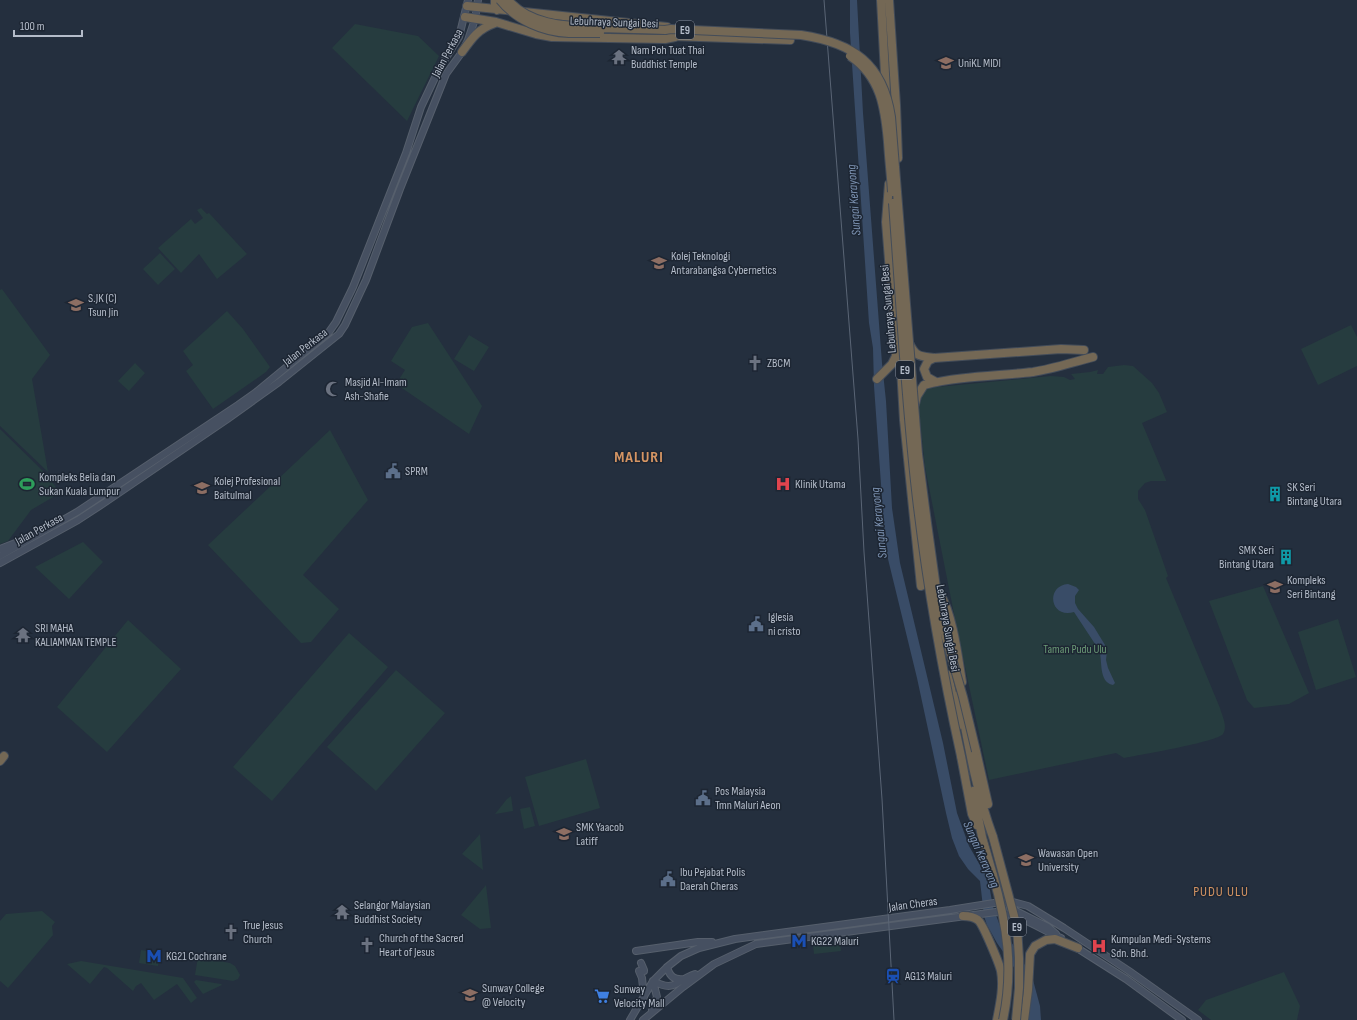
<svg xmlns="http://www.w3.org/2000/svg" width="1357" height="1020" font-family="'Sofia Sans Condensed',sans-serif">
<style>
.green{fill:#263c3f}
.water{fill:#394c67}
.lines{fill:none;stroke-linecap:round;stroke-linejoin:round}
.secondary-casing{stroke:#565f6c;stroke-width:8}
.highway-casing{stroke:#434c59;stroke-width:10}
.secondary{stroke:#465061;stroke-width:6}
.highway{stroke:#746855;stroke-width:8}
.tram{stroke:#5a6575;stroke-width:1}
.highway-bridge-casing{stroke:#434c59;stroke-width:10;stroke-linecap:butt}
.highway-bridge{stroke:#746855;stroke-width:8}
.labels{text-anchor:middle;stroke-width:3;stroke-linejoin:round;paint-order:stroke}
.shield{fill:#1d2633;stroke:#878f9c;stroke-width:1}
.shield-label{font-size:11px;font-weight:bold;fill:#b4bcc9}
.street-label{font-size:12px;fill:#b4bcc9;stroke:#1d2633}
.poi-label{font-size:12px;fill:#b4bcc9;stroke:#1d2633;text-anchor:start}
.park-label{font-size:12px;fill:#6b9a76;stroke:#1d2633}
.water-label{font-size:13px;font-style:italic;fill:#7c92b1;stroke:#1d2633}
.quarter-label{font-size:14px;letter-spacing:1px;fill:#d59563;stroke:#1d2633}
.district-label{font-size:16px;font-weight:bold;letter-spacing:1px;fill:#d59563;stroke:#1d2633}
</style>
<rect width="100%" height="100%" fill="#242f3e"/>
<path class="green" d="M355,24L418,36L439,56L407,121L332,48Z
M201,208L207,214L209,213L247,254L217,279L199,254L181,273L158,248L191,219L195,224L203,218L197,210Z
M160,253L175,269L158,285L143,269Z
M2,289L50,355L32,379L48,472L0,426V290Z
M227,311L243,329L270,367L266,372L213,409L186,371L193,365L183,351Z
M428,323L482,406L469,434L396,384L405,370L391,361L412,327Z
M1351,325L1357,337V366L1318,385L1301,349Z
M469,335L489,347L474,371L454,359Z
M135,363L145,373L129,391L118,381Z
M1124,365L1133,366L1152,383L1159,393L1167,412L1142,423L1166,480V481H1151L1145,483L1138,491V499L1145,510L1168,576L1166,578L1220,708C1222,716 1228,726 1223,734C1217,742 1139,755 1124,758L1116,753L989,780L958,634L925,467L918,403L919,400L927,388L1051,376L1064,377L1070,380L1075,379L1071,374L1090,372L1098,370L1097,374H1103L1108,367Z
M0,429L48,476L60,493L31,510L8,541L0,544Z
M330,430L368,500L303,575L339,609L311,642L301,643L208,545Z
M83,542L103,562L69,599L35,567Z
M1263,586L1309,693L1289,704L1254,708L1247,700L1209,601Z
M1338,619L1356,677L1316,690L1298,632Z
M128,620L181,669L107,752L57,707Z
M349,633L388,667L272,801L233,767Z
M396,670L445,713L376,791L327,747Z
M586,759L600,808L539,826L525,777Z
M511,796L513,811L495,814L507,799Z
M530,807L535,826L524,829L520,809Z
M480,834L483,870L462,854Z
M486,885L491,928L480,929L461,915Z
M42,911L55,922L52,926L53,935L8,988L0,981V921L6,914Z
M840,942L841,951L814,954L813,945Z
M141,950L148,951L147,955L153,956L154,952L160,953L158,966L139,963Z
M198,957L230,963L235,966L240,975L238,979L233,981L195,975Z
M81,961L183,978L197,998L191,1003L177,984L154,1000L141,983L136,986L133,991L107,968L104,967L90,984L67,964Z
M1284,972L1300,1006L1297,1020H1211L1198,1010L1206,1000Z
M196,980L221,984L222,985L203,994L194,982Z"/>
<path class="water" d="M850,0H857L863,113L882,363L886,401L892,508L900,563L943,743L957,813L969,846L988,879L993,907L1000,926L1016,949L1033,980L1040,1006L1041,1020H1027L1026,990L1013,966L997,943L987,925L984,916L980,881L968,869L959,856L952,838L946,813L917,678L888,559L885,540L874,386L873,348L869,323L850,33Z
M1068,584L1076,587L1079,590L1075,596V603L1078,609L1094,627L1105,645L1107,651L1106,660L1108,668L1115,683L1113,685C1098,682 1103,660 1099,650L1074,612C1050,619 1045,586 1068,584Z"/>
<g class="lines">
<g class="secondary-casing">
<path id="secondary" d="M0,549L23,540
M0,556L77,512L238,405L255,393L329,332L336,322L353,287L406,153L421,107L439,69L459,37L468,0
M0,563L78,520L104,503L226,420L279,382L339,334L345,325L366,280L400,189L446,74L462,52L468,40L475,19L478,0
M1010,908L1048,927L1056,934
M1074,946L1126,979L1182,1020
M636,951L698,942H712
M641,963L644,970V971H639L642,978L644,997
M667,967C670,977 674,980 684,979
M653,981C676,993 676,980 695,974
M652,1010L657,997L653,981
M630,1020L653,981L667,967L681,956L699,948L735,939L950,910L994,903L1013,902L1028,906L1064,928L1129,971L1198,1020
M643,1020L683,987L714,964L756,944L996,912C1020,914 1040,929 1061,938"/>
</g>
<g class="highway-casing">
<path id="highway" d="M495,0V6L497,10
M881,0L886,92
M889,0L896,105L898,158
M467,6L667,27
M465,17L496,22L536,34L552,37L665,39L675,37
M671,36L790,40
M462,52C472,38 478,29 495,23
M909,343C916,357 919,356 934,358L1061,349L1084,350
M900,351L904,420L921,586
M934,358L928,361L924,369L927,377L936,382
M877,379L892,364L896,356L894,323L886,222L889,184
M915,404L917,396L924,385C960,376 997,376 1033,372C1053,369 1073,362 1093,357
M940,594C953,615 958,658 962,682
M948,675L959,725
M959,695C968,743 976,791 993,837
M976,751L988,804
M961,756L972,814L977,825
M0,761L4,756
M973,791L983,842
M982,837L993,875
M963,916C968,916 974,917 978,920C983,924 999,963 1001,971C1004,987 1000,1004 997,1020
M1024,1020L1028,990L1030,954L1035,946L1046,940L1055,939L1078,948"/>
</g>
<use href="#secondary" class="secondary"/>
<use href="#highway" class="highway"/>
<path class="tram" d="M824,0L858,439L864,552L882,799L894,1020"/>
<g class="highway-bridge-casing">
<path id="highway-bridge" d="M500,0C516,20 543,32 569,33C579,33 590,33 600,33
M508,0C532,27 570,26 603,28C624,29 644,29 665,30L671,29L801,35C853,43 883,63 891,117L918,454L927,523L938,602L946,638L963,697L976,751
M850,56C881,77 885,108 888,142C889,159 891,175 892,192
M893,203C900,296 905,389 915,481C925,573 941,665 961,756
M993,837L1017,927L1019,958V988L1016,1020
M993,875C1007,925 1014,969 1003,1020"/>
</g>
<use href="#highway-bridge" class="highway-bridge"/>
</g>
<defs>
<g id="temple-bare" transform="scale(1.2)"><path d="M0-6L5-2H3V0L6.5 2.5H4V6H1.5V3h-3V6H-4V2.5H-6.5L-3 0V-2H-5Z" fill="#6b7280" stroke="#1d2633" stroke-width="2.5" paint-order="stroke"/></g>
<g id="university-bare" transform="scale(1.2)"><path d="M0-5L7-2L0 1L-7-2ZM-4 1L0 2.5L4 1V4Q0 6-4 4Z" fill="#8d6e63" stroke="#1d2633" stroke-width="2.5" paint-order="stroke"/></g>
<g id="school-bare" transform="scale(1.2)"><path d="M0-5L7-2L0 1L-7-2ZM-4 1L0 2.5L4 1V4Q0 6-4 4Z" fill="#8d6e63" stroke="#1d2633" stroke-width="2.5" paint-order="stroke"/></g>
<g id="church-bare" transform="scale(1.2)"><path d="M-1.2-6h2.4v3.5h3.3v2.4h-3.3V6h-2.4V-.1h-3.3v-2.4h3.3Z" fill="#6b7280" stroke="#1d2633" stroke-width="2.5" paint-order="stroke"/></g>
<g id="mosque-bare" transform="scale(1.2)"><path d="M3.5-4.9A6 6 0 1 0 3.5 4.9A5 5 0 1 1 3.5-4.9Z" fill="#6b7280" stroke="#1d2633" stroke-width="2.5" paint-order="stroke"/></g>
<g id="civic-bare" transform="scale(1.2)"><path d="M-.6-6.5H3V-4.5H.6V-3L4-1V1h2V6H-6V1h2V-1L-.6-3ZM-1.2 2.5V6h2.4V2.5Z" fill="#5c6f8a" stroke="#1d2633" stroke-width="2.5" paint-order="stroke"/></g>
<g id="stadium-bare" transform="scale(1.2)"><path d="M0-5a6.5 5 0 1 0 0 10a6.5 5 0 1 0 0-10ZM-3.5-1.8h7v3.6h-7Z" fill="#2e9e5b" stroke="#1d2633" stroke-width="2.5" paint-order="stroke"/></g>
<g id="hospital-bare" transform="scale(1.2)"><path d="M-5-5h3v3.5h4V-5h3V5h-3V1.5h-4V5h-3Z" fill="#e0444e" stroke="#1d2633" stroke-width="2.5" paint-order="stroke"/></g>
<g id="building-bare" transform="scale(1.2)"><path d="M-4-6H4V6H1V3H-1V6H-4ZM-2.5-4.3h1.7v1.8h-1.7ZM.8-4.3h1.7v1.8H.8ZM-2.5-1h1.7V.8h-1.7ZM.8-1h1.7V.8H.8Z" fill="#0f9aa8" stroke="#1d2633" stroke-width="2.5" paint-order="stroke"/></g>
<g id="metro-bare" transform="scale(1.2)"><path d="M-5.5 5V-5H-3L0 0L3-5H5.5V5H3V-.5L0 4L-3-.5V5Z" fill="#1a4fb4" stroke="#1d2633" stroke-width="2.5" paint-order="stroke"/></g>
<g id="station-bare" transform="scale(1.2)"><path d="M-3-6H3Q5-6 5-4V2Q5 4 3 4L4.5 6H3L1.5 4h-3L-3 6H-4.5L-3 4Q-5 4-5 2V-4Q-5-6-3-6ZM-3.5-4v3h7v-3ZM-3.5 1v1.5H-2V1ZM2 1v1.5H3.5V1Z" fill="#1a4fb4" stroke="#1d2633" stroke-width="2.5" paint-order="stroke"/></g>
<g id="supermarket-bare" transform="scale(1.2)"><path d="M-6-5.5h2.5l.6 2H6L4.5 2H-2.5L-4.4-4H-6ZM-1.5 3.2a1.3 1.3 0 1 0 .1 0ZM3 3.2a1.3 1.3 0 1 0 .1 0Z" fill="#3f7fe0" stroke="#1d2633" stroke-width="2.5" paint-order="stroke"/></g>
</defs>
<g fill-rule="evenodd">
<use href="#temple-bare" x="619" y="57"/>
<use href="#university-bare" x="946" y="63"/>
<use href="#university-bare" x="659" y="263"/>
<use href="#school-bare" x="76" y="305"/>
<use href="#church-bare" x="755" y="363"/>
<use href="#mosque-bare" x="333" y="389"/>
<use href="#civic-bare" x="393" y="471"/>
<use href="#stadium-bare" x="27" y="484"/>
<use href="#hospital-bare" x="783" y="484"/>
<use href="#university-bare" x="202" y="488"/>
<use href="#building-bare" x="1275" y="494"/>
<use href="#building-bare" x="1286" y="557"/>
<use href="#school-bare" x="1275" y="587"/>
<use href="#civic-bare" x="756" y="624"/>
<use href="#temple-bare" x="23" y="635"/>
<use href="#civic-bare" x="703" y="798"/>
<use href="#school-bare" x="564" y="834"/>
<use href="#university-bare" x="1026" y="860"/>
<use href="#civic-bare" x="668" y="879"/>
<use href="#temple-bare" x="342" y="912"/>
<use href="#church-bare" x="231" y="932"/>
<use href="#metro-bare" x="799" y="941"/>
<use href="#church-bare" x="367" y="945"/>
<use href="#hospital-bare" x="1099" y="946"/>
<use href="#metro-bare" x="154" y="956"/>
<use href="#station-bare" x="893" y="976"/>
<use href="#university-bare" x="470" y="995"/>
<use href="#supermarket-bare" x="602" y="996"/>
</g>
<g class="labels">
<g class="shield">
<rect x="676" y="21" width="18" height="18" rx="3"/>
<rect x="896" y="361" width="18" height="18" rx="3"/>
<rect x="1008" y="918" width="18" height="18" rx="3"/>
</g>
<g class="shield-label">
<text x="685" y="34">E9</text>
<text x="905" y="374">E9</text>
<text x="1017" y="931">E9</text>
</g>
<g class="street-label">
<text transform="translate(614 22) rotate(2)" y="4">Lebuhraya Sungai Besi</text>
<text transform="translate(447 53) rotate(-62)" y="4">Jalan Perkasa</text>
<text transform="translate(888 309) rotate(-95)" y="4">Lebuhraya Sungai Besi</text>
<text transform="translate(305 347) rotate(-38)" y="4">Jalan Perkasa</text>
<text transform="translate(39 529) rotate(-29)" y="4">Jalan Perkasa</text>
<text transform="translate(948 628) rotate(80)" y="4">Lebuhraya Sungai Besi</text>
<text transform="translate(913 904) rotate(-8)" y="4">Jalan Cheras</text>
</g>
<g class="poi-label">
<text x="631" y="54">Nam Poh Tuat Thai<tspan x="631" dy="14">Buddhist Temple</tspan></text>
<text x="958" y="67">UniKL MIDI</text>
<text x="671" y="260">Kolej Teknologi<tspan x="671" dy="14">Antarabangsa Cybernetics</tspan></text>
<text x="88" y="302">S.JK (C)<tspan x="88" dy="14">Tsun Jin</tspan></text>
<text x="767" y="367">ZBCM</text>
<text x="345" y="386">Masjid Al-Imam<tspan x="345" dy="14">Ash-Shafie</tspan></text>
<text x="405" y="475">SPRM</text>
<text x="39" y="481">Kompleks Belia dan<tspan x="39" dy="14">Sukan Kuala Lumpur</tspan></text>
<text x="214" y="485">Kolej Profesional<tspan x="214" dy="14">Baitulmal</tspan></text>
<text x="795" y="488">Klinik Utama</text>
<text x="1287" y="491">SK Seri<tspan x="1287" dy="14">Bintang Utara</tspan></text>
<text x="1274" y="554" text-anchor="end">SMK Seri<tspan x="1274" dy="14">Bintang Utara</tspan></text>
<text x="1287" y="584">Kompleks<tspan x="1287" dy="14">Seri Bintang</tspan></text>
<text x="768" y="621">Iglesia<tspan x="768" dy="14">ni cristo</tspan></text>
<text x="35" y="632">SRI MAHA<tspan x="35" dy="14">KALIAMMAN TEMPLE</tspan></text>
<text x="715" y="795">Pos Malaysia<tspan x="715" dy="14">Tmn Maluri Aeon</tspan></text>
<text x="576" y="831">SMK Yaacob<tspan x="576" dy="14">Latiff</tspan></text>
<text x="1038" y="857">Wawasan Open<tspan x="1038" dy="14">University</tspan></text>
<text x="680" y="876">Ibu Pejabat Polis<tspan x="680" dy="14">Daerah Cheras</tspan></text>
<text x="354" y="909">Selangor Malaysian<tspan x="354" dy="14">Buddhist Society</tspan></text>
<text x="243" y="929">True Jesus<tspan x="243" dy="14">Church</tspan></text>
<text x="379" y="942">Church of the Sacred<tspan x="379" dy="14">Heart of Jesus</tspan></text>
<text x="1111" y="943">Kumpulan Medi-Systems<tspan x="1111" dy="14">Sdn. Bhd.</tspan></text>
<text x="811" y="945">KG22 Maluri</text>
<text x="166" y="960">KG21 Cochrane</text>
<text x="905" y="980">AG13 Maluri</text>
<text x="482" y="992">Sunway College<tspan x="482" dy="14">@ Velocity</tspan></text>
<text x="614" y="993">Sunway<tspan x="614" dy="14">Velocity Mall</tspan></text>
</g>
<g class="park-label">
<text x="1075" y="653">Taman Pudu Ulu</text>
</g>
<g class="water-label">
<text transform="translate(853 200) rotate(-94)" y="5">Sungai Kerayong</text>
<text transform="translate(878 523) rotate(-96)" y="5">Sungai Kerayong</text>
<text transform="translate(982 854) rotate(66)" y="5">Sungai Kerayong</text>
</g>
<g class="quarter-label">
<text x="1221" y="896">PUDU ULU</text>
</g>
<g class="district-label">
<text x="639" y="462">MALURI</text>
</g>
</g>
<path d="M14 30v6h68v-6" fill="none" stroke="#b4bcc9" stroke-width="2"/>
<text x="20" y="30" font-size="12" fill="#b4bcc9" stroke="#1d2633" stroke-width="3" paint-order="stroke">100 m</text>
</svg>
